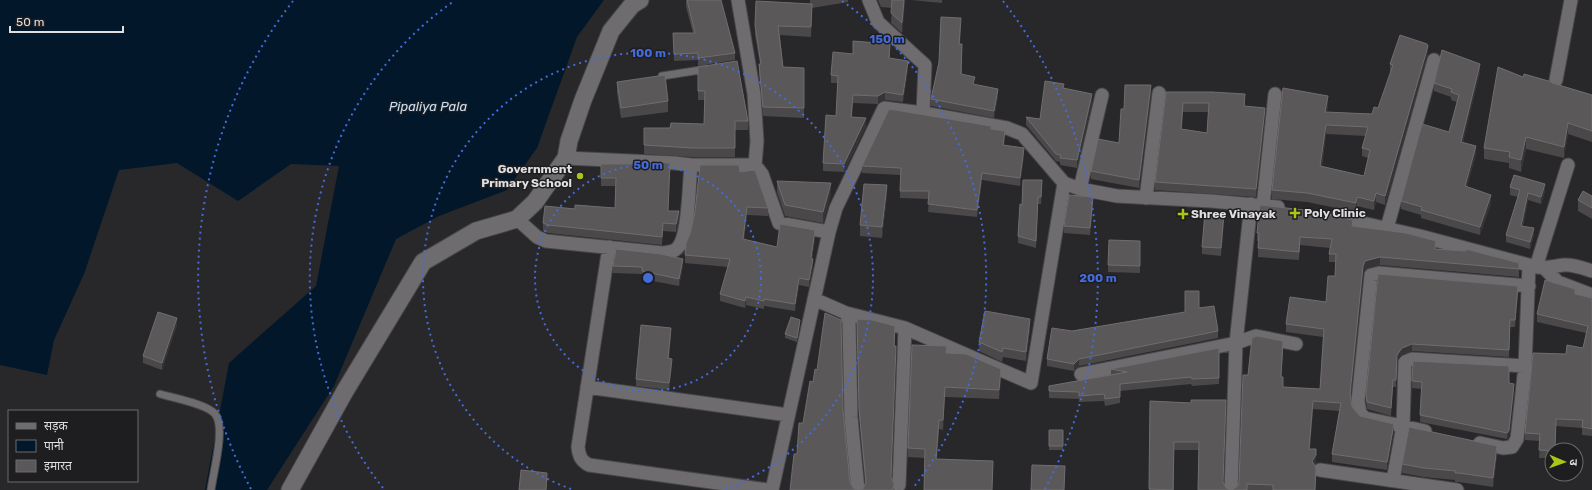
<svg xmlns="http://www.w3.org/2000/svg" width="1592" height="490" font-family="Rubik,'Noto Sans Devanagari',sans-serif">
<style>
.water{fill:#02182a}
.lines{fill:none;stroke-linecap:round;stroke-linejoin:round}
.service-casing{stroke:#474648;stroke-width:9}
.minor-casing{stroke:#474648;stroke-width:15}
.tertiary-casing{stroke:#474648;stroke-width:19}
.service{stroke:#6e6c6f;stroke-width:7}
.minor{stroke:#6e6c6f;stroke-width:13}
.tertiary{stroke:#6e6c6f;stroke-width:17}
.wall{fill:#4b484a;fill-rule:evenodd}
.shaded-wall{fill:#363436}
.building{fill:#5b585a;stroke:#706d6f;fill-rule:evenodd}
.ring{fill:none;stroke:#446bda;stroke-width:2;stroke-dasharray:2 4}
.poi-dot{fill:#abc616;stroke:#1e1d1f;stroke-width:1.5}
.labels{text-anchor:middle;stroke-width:3;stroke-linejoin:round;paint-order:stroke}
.poi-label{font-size:12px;font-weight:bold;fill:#dfdee0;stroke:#1e1d1f;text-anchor:start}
.water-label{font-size:13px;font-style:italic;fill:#c6e0f9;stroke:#1e1d1f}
.centre{fill:#446bda;stroke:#1e1d1f;stroke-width:2}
.ring-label{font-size:12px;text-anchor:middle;font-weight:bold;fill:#446bda;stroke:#1e1d1f;stroke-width:3;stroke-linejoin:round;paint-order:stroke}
</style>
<rect width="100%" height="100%" fill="#282729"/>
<path class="water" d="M0,0H604L577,37L537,148L507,190L439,216L396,239L334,386L267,490H205L229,363L316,286L339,166L291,164L238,201L177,163L119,170L84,274L54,340L47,375L0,365Z"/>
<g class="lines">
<g class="service-casing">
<path id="service" d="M662,76L707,69
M160,394C173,398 207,404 215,414C226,427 213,473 211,490"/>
</g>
<g class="minor-casing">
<path id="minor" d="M738,0L754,94L757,141L755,165
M869,0L878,22L925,65L923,113L1007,128L1022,134L1064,183L1080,189L1117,196L1211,201L1278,207
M1556,80L1571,0
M566,158L675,163L691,165H755L762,174L779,223L829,232
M1080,189L1102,95
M1146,198L1159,93
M1263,206L1275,94
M1336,217L1420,236L1536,267C1546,269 1553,266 1564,265C1573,264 1583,268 1592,271
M517,219L537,237L546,241L663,253C670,252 675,252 679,246C689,233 689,183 691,165
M1387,228L1434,60
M609,247L578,447C579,456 581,461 589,465L768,490
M1536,267L1568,165
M1545,269L1558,282L1592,295
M814,299L846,313L849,322L851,417L858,490
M846,313L905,328
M1081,374L1236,343L1256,336L1296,344
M587,387L788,415
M1425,431L1365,418L1360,413L1358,401L1371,275L1379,273L1529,286
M1480,443L1503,448L1512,447L1517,439L1525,366L1529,265
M1320,470L1457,490
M1393,480L1403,426L1405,362L1412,359L1525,366
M899,485L905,328L1031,383L1064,183
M772,490L829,232L836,208L884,108L923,113
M1231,490L1236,343L1251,204"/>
</g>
<g class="tertiary-casing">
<path id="tertiary" d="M290,490L345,391L423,262L476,231L517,219L535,202L566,158L569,141L583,100L611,31L632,5L640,0"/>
</g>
<use href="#service" class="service"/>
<use href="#minor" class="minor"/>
<use href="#tertiary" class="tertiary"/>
</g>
<path class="wall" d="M686,0L735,53V60L698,66V60L674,61L673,33H693L686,7Z
M810,0H848V2L812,8L811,37L780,35L783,67L804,68V118L763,116L759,73V64H760L755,35V25L810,4Z
M878,0H905L902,33L891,23L892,8L881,7Z
M911,0H942V3Z
M961,25L960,44L962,74L974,85L998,96L994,118L931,106V99Z
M890,52V58L908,69L903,102L885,100L878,104L853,103L852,117L866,126L844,172L823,171V163L836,116L838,83H831V75L853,54Z
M1428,54L1385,205L1376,202L1374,210L1357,206L1356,212L1307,202L1272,199V190L1328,105L1327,112L1372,114L1378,108L1391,73H1390V64ZM1326,134L1366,136L1362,148V156L1368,158L1364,176L1322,166Z
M698,67L748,121V130H735V157H692L644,154V128H670L704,124V100H698Z
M1480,72L1463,142L1476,154L1467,187L1491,203L1480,235L1421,218V215L1401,209V201L1449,132L1457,102L1451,100V97L1434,91V83Z
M1523,77L1552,83L1592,95V142L1568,134L1564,158L1526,149L1521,172L1509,168V163L1484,159V148Z
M617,82L668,101V112L621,118L617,93Z
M1064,89L1092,102L1077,168L1060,165V162L1056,161L1026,125V117L1040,119Z
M1166,92L1245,103V106L1265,117L1256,197L1155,190V182ZM1183,112H1208L1207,133L1182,129Z
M1151,94L1139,188L1091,179V171L1119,143L1124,109Z
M991,129L1005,139L1004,145L1024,155L1020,186L982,180L977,217L928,212L929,199L900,198V175L862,173V166Z
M601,164L668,211L679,219L676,232L663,231L662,245L548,233L543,231V223L575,209L615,208L616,186H601Z
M740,172L768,208V216L747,215L744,240L777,247L815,238L812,259L813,266L809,287L799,285L795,311L764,306V309L746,305L745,308L720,301V294L728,267L685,263V255L695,212Z
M777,181L831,194L823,223L785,216L777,192Z
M1510,187L1545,191L1541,204L1528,200L1523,226L1534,235L1530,249L1506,242V235L1518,197L1510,195Z
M1042,188L1041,204H1038L1036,248L1018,243V236L1022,205Z
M887,195L882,238L860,236V225Z
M1592,196V219L1578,211V200Z
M1093,205L1090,235L1064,233V226Z
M1224,221L1221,256L1202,254V247Z
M1353,226L1436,249L1519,263V277L1380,265L1365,269L1363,274L1351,397L1352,407L1360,416L1394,433L1387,470L1332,462V454L1339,411L1313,409L1310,449L1316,463L1314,466L1315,490H1198L1199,450H1174V490H1149L1150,401L1191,403L1223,482L1226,488L1231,490L1238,486L1239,482L1248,375L1283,350L1281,377L1283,387L1320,389L1323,337L1286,332V324L1326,302L1335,276L1336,262H1329V254L1330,248L1300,245L1299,260L1258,257V241H1257V233Z
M1140,241V273L1108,272V265Z
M613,266H683L679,286L642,279V274L613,273Z
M1378,274L1518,293L1515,327H1510L1509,357L1412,351L1402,355L1397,362L1396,387H1393L1391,416L1367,409L1366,401V394Z
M1575,294L1592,298V436L1582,435V428L1556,426L1552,450V458H1539L1540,441L1525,440V433L1566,354L1583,348L1586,333L1537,322V314Z
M1199,308L1218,331V338L1079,366L1074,371L1047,366V359L1072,331L1185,312Z
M857,319L895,334L891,478L894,490H790L803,423L855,490L863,489L865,483L859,417Z
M800,324L797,342L785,338V334Z
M177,325L162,370L143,363V356Z
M1030,328L1026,361L1003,357L1002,362L979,351V342Z
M671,335L669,358L672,366L669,390L636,386V379Z
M1219,348V384L1192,386L1191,384L1120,391V403L1105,406L1104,401L1079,402V399L1049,398V386L1111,375V369Z
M947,353L1001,379L999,399L945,397L943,430L939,429L937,459L993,470L992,490H924L925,458L908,457V448Z
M1413,361L1509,383L1514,391L1509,436L1507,439L1420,422L1421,389L1412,388Z
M1049,430H1063V450H1049Z
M1497,455L1493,487L1459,482H1455V480L1424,477L1402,473V464Z"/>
<path class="shaded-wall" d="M904,0H905L902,33V23Z
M812,4V14L811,37V27Z
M1428,46V54L1385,205V196Z
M908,61V69L903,102V95Z
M1480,64V72L1461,150V142Z
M1151,85V94L1139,188V180Z
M998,89V96L994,118V111Z
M885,92V100L878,104V96Z
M1092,94V102L1077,168V160Z
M1328,96V105L1325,120V112Z
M1265,108V117L1256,197V189Z
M866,118V126L844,172V164Z
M1568,123V134L1564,158V147Z
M1326,125V134L1320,175V166Z
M1005,131V139L1003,153V145Z
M1526,137V149L1521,172V160Z
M1476,146V154L1465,194V186Z
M1024,148V155L1020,186V178Z
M982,173V180L977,217V210Z
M831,183V194L823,223V212Z
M1545,184V191L1541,204V197Z
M887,185V195L882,238V227Z
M1376,193V202L1374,210V201Z
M1528,193V200L1521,233V226Z
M1491,195V203L1480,235V227Z
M1093,197V205L1090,235V228Z
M1357,197V206L1356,212V203Z
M747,207V215L743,247V239Z
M679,211V219L676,232V224Z
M1224,213V221L1221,256V248Z
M1534,228V235L1530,249V242Z
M815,230V238L811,266V258Z
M1380,257V265L1365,269L1363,274L1350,402V394L1363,266L1365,261Z
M683,259V266L679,286V279Z
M813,259V266L809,287V280Z
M799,278V285L795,311V304Z
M1518,286V293L1515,327V320Z
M746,297V305L745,308V301Z
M177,318V325L162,370V363Z
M1030,319V328L1026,361V352Z
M800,320V324L797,342V338Z
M671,328V335L668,365V358Z
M1283,341V350L1281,385V377Z
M1412,344V351L1402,355L1397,362L1396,387L1397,355L1402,348Z
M672,359V366L669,390V383Z
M1079,359V366L1074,371V364Z
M1001,369V379L999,399V390Z
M1514,384V391L1509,436L1507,439V433Z
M945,387V397L943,430V420Z
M1313,401V409L1309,457V449Z
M939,420V429L936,468V459Z
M1394,424V433L1387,470V462Z
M1497,446V455L1493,487V478Z
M1316,449V463L1312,469V461Z
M547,473V490H546Z"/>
<path class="building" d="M687,0H721L735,53L698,58V53L674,54L673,33H695Z
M892,0H904L902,23L891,13Z
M756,1L812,4L811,27L778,26L783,67L804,68V108L763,107L759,64H761L755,25Z
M941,17L961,18L959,44H962L961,74L975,77L973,84L998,89L994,111L931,99L939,62Z
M1400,35L1427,44L1428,46L1385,196L1376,193L1374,201L1357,197L1356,203L1307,193L1272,190L1283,88L1328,96L1325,112L1372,114L1374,107L1378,108L1393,65L1390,64ZM1326,125L1368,127L1362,148L1370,150L1364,176L1320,166Z
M853,41L890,44L889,58L908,61L903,95L885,92L878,96L853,95L851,117L866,118L844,164L823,163L826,115L836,116L838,76L831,75L833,52L853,54Z
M1442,50L1480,64L1461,142L1476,146L1465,186L1491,195L1480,227L1421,210L1422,207L1401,201L1422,124L1449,132L1459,95L1451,92L1452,89L1434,83Z
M737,61L748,121H735V148H692L644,145V128H670L671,123L704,124L705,91H698V67Z
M1498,67L1523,77L1524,74L1552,82V83L1592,95V131L1568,123L1564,147L1526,137L1521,160L1509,157L1510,152L1484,148Z
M665,75L668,101L621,108L617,82Z
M1045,81L1064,84L1063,88L1092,94L1077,160L1060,158L1061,155L1056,154L1026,117L1040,119Z
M1125,85H1151L1139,180L1091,171L1098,139L1119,143L1121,109H1124Z
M1166,92H1212L1245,94L1244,106L1265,108L1256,189L1155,182ZM1183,103H1209L1207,133L1181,129Z
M889,109L991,126V129L1005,131L1003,145L1024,148L1020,178L982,173L977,210L928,204L929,191H900L901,168L862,166Z
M633,161L670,163L668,211H679L676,224L663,223L662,237L548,225L543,223L545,206L575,209V205L615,208L616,178H601V164H632Z
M700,165H739L740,172L755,170L768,208L747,207L743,239L777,247L780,224L815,230L811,258L813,259L809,280L799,278L795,304L764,299V301L746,297L745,301L720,294L730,259L685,255L686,243L690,234L695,212Z
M1514,175L1545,184L1541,197L1528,193L1521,226L1534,228L1530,242L1506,235L1520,190L1510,187Z
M1023,180H1042L1041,197H1038L1036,241L1018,236L1020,204L1022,205Z
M777,181L831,183L823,212L785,205Z
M864,184L887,185L882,227L860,225Z
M1583,191L1592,196V208L1578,200Z
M1069,195L1093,197L1090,228L1064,226Z
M1260,205L1304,210L1353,220L1352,226L1406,233L1436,241L1435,249L1466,251V249L1519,263V269L1380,257L1365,261L1363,266L1350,394L1352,407L1360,416L1394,424L1387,462L1332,454L1341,403L1313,401L1309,449H1316V455L1312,461L1316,468L1315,490H1273V485L1247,484V490H1198L1199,442H1174L1173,490L1149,489L1150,401L1191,403V400H1226L1223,482L1226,488L1231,490L1238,486L1239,482L1243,375H1248L1252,338L1257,336L1283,341L1281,377H1283V387L1320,389L1324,329L1286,324L1290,297L1326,302L1328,276H1335L1336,254H1329L1332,239L1300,237L1299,252L1258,248L1259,233H1257Z
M1205,212L1224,213L1221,248L1202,247Z
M1109,240L1140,241V266L1108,265Z
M616,249L661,254L683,259L679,279L642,271V267L613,266Z
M1378,274L1518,286L1515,320H1510L1509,350L1412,344L1402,348L1397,355L1396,380H1393L1391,408L1367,402L1366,394Z
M1545,280L1575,289V294L1592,298V429L1582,427L1583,420L1556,419L1555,450H1552V451L1539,450L1540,434L1525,433L1533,353L1566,354L1567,345L1583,348L1588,326L1537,314Z
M1185,291H1199V308L1214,306L1218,331L1079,359L1074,364L1047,359L1052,328L1072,331L1185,312Z
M985,311L1030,319L1026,352L1003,348L1002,352L979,342Z
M158,312L177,318L162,363L143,356Z
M825,313L841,320L843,410L850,483L855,490L863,489L866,482L859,409L857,319L872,320L895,326L894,346H896L891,477L894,483L893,490H790L794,454H797L799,423H803L810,381L813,382L815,369L817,370Z
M791,317L800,320L797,338L785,334Z
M641,325L671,328L668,358L672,359L669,383L636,379Z
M912,345L947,346L946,353L966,354L1001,369L999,390L945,387L943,420H939L936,459L993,461L992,490H924L925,449L908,448Z
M1219,348V378L1192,379L1191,377L1120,384V397L1105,399L1104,394L1079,396V392L1049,391V386L1127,372L1111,369Z
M1413,361L1509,366V383L1514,384L1509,430L1507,433L1420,415L1422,382L1412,381Z
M1409,427L1497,446L1493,478L1459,473H1455L1456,471L1424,468L1402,464Z
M1049,430H1063V446H1049Z
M1032,465L1065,466L1064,490H1031Z
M521,470L547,473L546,490H519Z"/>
<g class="ring">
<circle cx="648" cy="278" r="113"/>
<path d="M571 489A225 225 0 1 1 725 489"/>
<path d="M383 488A338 338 0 0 1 454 1M842 1A338 338 0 0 1 913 488"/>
<path d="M251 489A450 450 0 0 1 293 1M1003 1A450 450 0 0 1 1045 489"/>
</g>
<g class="poi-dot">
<circle cx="580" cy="176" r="4"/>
<path d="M1293 207h4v4h4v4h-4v4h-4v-4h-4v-4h4z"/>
<path d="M1181 208h4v4h4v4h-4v4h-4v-4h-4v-4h4z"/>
</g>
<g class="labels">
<g class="poi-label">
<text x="572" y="173" text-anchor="end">Government<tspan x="572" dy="14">Primary School</tspan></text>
<text x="1304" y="217">Poly Clinic</text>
<text x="1191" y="218">Shree Vinayak</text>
</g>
<g class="water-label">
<text x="428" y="111">Pipaliya Pala</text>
</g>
</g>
<circle cx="648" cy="278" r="6" class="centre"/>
<g class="ring-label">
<text x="887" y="43">150 m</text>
<text x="648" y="57">100 m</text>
<text x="648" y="169">50 m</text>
<text x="1098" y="282">200 m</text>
</g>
<rect x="8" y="410" width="130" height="72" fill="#1e1d1f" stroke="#6b6a6c"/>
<rect x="16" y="423" width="20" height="6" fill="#6e6c6f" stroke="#6b6a6c"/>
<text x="44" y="430" font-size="12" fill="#dfdee0">सड़क</text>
<rect x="16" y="440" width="20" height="12" fill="#02182a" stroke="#6b6a6c"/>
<text x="44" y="450" font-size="12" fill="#dfdee0">पानी</text>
<rect x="16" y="460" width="20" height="12" fill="#5b585a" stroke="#6b6a6c"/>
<text x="44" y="470" font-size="12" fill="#dfdee0">इमारत</text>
<g transform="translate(1564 462) rotate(92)"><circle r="19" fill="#1e1d1f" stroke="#6b6a6c"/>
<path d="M0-3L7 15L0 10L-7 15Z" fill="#abc616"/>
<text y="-6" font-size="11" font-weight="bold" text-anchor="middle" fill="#dfdee0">उ</text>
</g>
<path d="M10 26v6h113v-6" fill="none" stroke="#dfdee0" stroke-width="2"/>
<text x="16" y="26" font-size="12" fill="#dfdee0" stroke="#1e1d1f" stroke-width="3" paint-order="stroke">50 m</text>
</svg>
